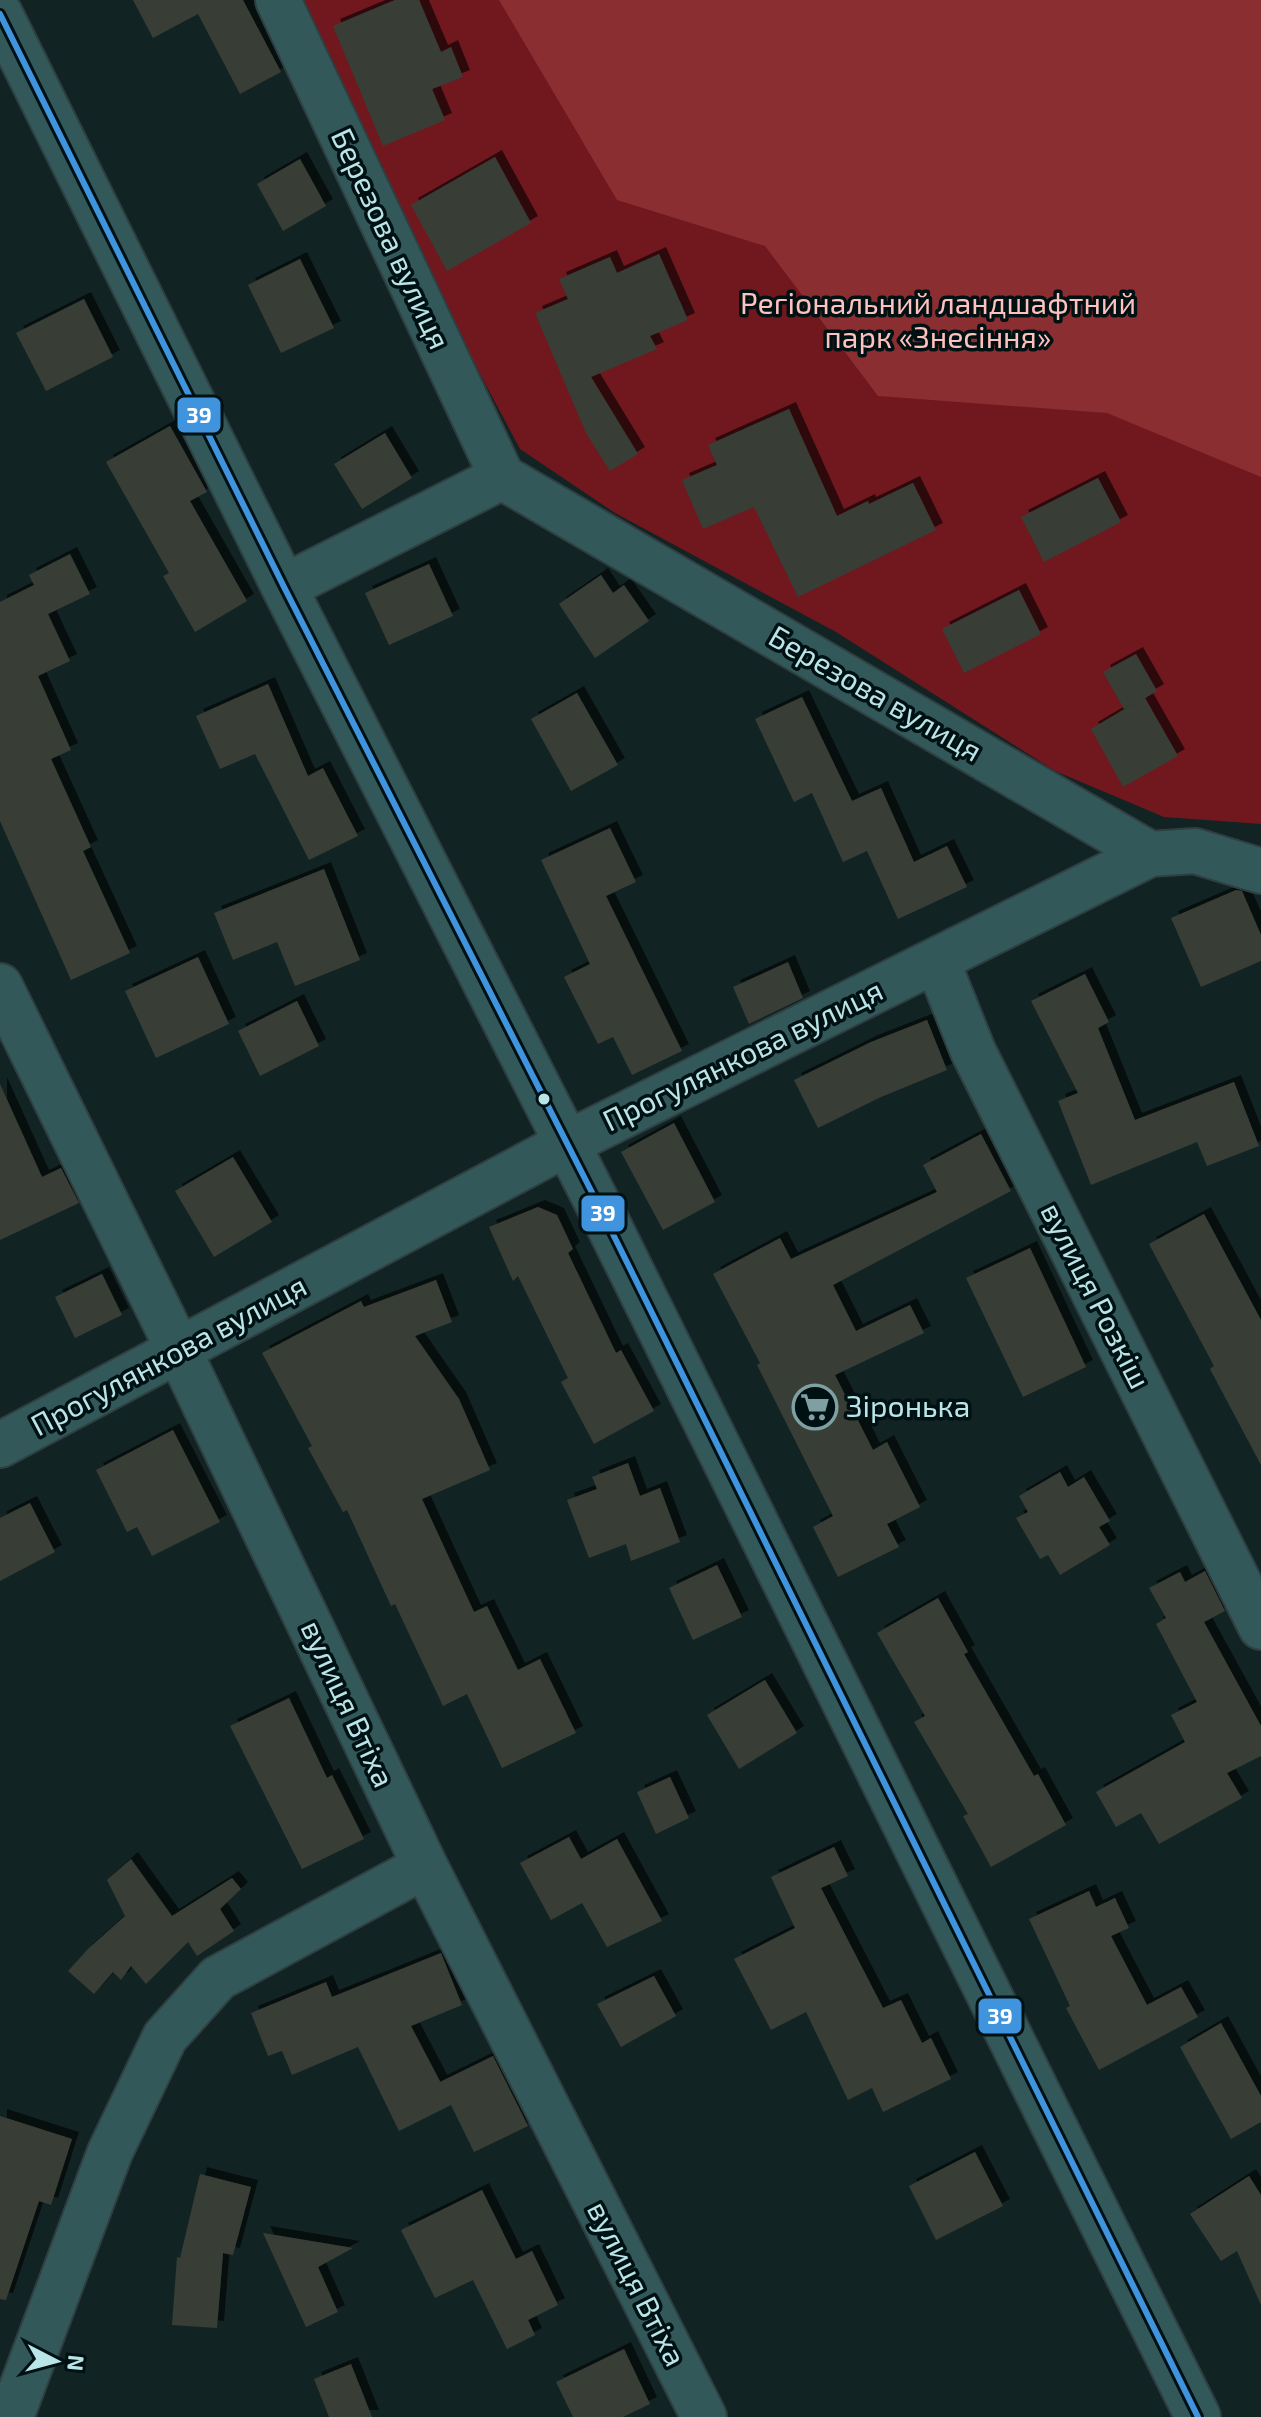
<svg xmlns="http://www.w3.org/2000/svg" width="1261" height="2417" font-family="'Exo 2',sans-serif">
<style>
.green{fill:#71171e}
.forest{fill:#8b2e31}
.building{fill:#373e36;filter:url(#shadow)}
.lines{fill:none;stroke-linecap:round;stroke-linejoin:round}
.street-casing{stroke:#2f3f41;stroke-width:48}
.street{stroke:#33585a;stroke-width:44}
.bus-1-casing{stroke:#001113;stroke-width:12}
.bus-1{stroke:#4094de;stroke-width:6}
.bus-dot{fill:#b9e4e8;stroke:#001113;stroke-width:3}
.labels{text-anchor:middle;stroke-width:7;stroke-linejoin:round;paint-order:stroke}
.street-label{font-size:30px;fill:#b9e4e8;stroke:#001113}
.park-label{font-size:30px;fill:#fec1bd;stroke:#001113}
.poi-label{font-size:30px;fill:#b9e4e8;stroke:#001113;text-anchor:start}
.line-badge{stroke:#001113;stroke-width:3}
.badge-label{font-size:22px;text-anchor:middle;font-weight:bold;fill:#fff}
</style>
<defs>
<filter id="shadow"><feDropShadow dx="7" dy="-7" stdDeviation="0" flood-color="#0009"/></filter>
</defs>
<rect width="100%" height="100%" fill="#122324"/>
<path class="green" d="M302,0H1261V824L1164,817L1055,771L836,632L615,513L520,449L447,312L363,141Z"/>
<path class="forest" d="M499,0H1261V477L1107,413L878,396L765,246L617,200Z"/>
<path class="building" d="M133,0H243L281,72L240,94L198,14L153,38Z
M395,0H419L441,52L451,47L463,77L432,89L445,120L383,146L333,26Z
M495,157L531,223L447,271L411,205Z
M300,159L326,206L283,231L257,184Z
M659,254L688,320L650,336L657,349L591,377L638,454L610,471L586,433L535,313L568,299L559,279L610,257L617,273Z
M300,259L334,328L281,353L248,285Z
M84,299L113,357L46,391L16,333Z
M789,409L837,516L868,501L869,504L913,483L936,530L798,597L754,507L703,529L682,480L717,465L708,445Z
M170,426L207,492L190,501L247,601L195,632L163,576L169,573L106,462Z
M385,433L412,478L362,509L334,464Z
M1098,478L1121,522L1044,562L1021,517Z
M70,554L90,594L48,614L70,661L38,676L71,750L51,759L91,847L83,851L130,953L71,980L0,821V602L34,585L29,575Z
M429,564L453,616L389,645L365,593Z
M601,575L613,593L624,585L649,621L595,658L559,604Z
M1019,590L1041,634L964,673L942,629Z
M1136,654L1157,691L1145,698L1178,756L1123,787L1091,729L1138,701L1124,709L1103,672Z
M268,684L308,776L323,768L358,836L309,860L255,754L220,769L196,716Z
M577,693L618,765L571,791L531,719Z
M802,697L852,801L881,788L914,862L947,846L967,887L898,919L867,851L843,862L812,793L794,802L755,719Z
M610,828L636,882L606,896L682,1051L632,1075L613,1037L598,1044L564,977L590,964L541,860Z
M324,869L360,960L295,986L277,942L233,960L214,913Z
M1236,890L1242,891L1261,935V961L1201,987L1171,918Z
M198,957L229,1024L156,1058L125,991Z
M788,962L803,998L749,1024L733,987Z
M1085,974L1109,1022L1098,1028L1135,1120L1234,1082L1259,1146L1207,1166L1197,1142L1091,1185L1058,1101L1078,1093L1031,1001Z
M297,1001L319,1046L260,1076L238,1031Z
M927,1020L947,1070L881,1097L818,1128L794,1080L871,1042Z
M0,1084L42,1177L61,1168L79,1203L0,1240Z
M674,1123L715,1202L663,1230L621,1152Z
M981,1134L1011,1191L833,1285L856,1331L910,1305L924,1333L835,1375L873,1450L887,1442L920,1507L887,1524L899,1547L838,1577L813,1527L833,1516L757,1365L760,1363L713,1274L780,1238L791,1259L937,1192L923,1165Z
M233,1157L272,1222L214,1257L175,1191Z
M538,1207L557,1215L573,1249L568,1253L616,1353L621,1350L654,1411L594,1444L561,1382L568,1378L518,1276L513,1281L489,1227Z
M1204,1214L1261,1320V1465L1210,1369L1214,1366L1149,1244Z
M1030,1248L1086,1367L1023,1397L966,1278Z
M102,1274L122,1315L75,1338L55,1297Z
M436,1280L452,1322L415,1336L459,1399L490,1470L422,1499L474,1612L487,1606L518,1670L540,1659L576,1733L502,1768L467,1694L443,1706L395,1604L391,1606L347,1510L343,1512L308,1448L312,1446L262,1353L361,1301L364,1307Z
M173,1430L220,1522L152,1556L137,1527L127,1532L96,1470Z
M628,1463L640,1496L660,1488L680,1542L631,1561L626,1544L589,1558L567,1500L597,1489L592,1477Z
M1060,1472L1068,1487L1084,1477L1110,1521L1099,1527L1110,1545L1060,1575L1048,1555L1040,1559L1016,1518L1028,1512L1019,1496Z
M30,1503L55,1552L0,1581V1518Z
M717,1565L742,1617L693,1640L669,1588Z
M1205,1571L1225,1611L1204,1622L1261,1726V1756L1227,1773L1242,1798L1159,1844L1141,1813L1116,1827L1096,1792L1185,1742L1171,1715L1197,1702L1156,1624L1166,1618L1149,1588L1180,1572L1185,1582Z
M938,1598L968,1652L964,1654L1034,1776L1038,1774L1066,1825L991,1867L963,1816L968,1814L914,1722L925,1716L877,1633Z
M765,1680L797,1733L739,1769L707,1715Z
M289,1698L327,1778L332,1775L364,1839L302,1869L230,1726Z
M670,1777L689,1818L656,1834L637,1792Z
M569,1837L581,1859L617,1839L662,1921L607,1947L582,1903L551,1920L520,1863Z
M834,1847L848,1876L821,1888L883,2008L901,2000L922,2043L931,2038L951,2079L883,2112L872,2088L848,2100L806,2012L771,2030L734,1959L795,1928L771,1877Z
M131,1859L172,1916L232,1878L241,1889L220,1909L234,1931L197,1956L188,1942L146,1984L131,1966L121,1980L113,1972L94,1994L68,1971L88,1949L125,1916L107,1880Z
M1089,1891L1096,1907L1115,1898L1129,1928L1111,1936L1147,2005L1181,1987L1198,2017L1099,2070L1066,2008L1070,2006L1029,1919Z
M441,1953L462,2005L411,2026L443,2087L440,2082L493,2056L528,2126L474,2152L451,2105L399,2131L358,2047L292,2075L282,2051L268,2056L251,2013L326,1982L332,1997Z
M654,1976L676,2016L621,2047L597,2004Z
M1221,2023L1261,2096V2122L1231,2139L1180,2047Z
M0,2116L72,2139L51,2205L39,2201L6,2300L0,2299Z
M975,2152L1003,2206L936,2240L909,2186Z
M200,2174L251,2187L233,2255L223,2253L217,2328L172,2325L177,2257L180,2258Z
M1249,2176L1261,2195V2305L1237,2251L1221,2261L1190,2214Z
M482,2190L516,2259L532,2251L558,2305L528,2320L535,2335L507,2349L473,2280L435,2298L401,2230Z
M263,2233L353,2248L318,2267L338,2312L306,2327Z
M624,2349L650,2404L623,2417H573L556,2382Z
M351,2364L372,2417H329L314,2379Z"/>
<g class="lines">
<g class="street-casing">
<path id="street" d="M278,0L502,477L1150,854L1195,851L1261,871
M0,14L284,587L607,1222L1198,2417
M284,587L502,477
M937,961L973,1051L1261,1627
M0,986L179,1351L425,1866L704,2417
M0,1445L568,1143L1150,854
M11,2417L110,2152L165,2037L218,1978L425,1866"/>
</g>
<use href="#street" class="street"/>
<g class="bus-1-casing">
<path id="bus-1" d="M0,14L284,587L607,1222L1198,2417"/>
</g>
<use href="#bus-1" class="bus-1"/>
</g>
<defs>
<g id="supermarket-ring" transform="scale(2.3)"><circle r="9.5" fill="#001113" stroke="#7fa0a3" stroke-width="1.5"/><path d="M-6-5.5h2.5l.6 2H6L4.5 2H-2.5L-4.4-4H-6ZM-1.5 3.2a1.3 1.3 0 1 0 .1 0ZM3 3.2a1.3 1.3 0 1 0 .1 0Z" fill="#7fa0a3"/></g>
</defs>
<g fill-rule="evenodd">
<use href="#supermarket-ring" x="815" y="1407"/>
</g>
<circle class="bus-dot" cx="544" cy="1099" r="7"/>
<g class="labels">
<g class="street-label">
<text transform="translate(390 239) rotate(65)" y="10">Березова вулиця</text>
<text transform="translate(875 694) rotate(30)" y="10">Березова вулиця</text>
<text transform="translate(743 1056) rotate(-26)" y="10">Прогулянкова вулиця</text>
<text transform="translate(1095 1296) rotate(63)" y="10">вулиця Розкіш</text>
<text transform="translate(169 1356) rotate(-28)" y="10">Прогулянкова вулиця</text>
<text transform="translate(347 1704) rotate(65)" y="10">вулиця Втіха</text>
<text transform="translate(636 2284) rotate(63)" y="10">вулиця Втіха</text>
</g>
<g class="park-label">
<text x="938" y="314">Регіональний ландшафтний<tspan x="938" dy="34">парк «Знесіння»</tspan></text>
</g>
<g class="poi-label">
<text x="846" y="1417">Зіронька</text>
</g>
</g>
<g class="line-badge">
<rect x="176" y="396" width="46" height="38" rx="8" fill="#4094de"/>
<rect x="580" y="1194" width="46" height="39" rx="8" fill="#4094de"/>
<rect x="977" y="1997" width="46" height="38" rx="8" fill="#4094de"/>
</g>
<g class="badge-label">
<text x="199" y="423">39</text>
<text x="603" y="1221">39</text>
<text x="1000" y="2024">39</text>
</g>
<g transform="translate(56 2361) rotate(96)" stroke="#001113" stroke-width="6" paint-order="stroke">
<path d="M0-6L14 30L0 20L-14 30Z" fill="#b9e4e8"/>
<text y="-12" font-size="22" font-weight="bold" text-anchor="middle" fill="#b9e4e8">N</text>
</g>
</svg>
